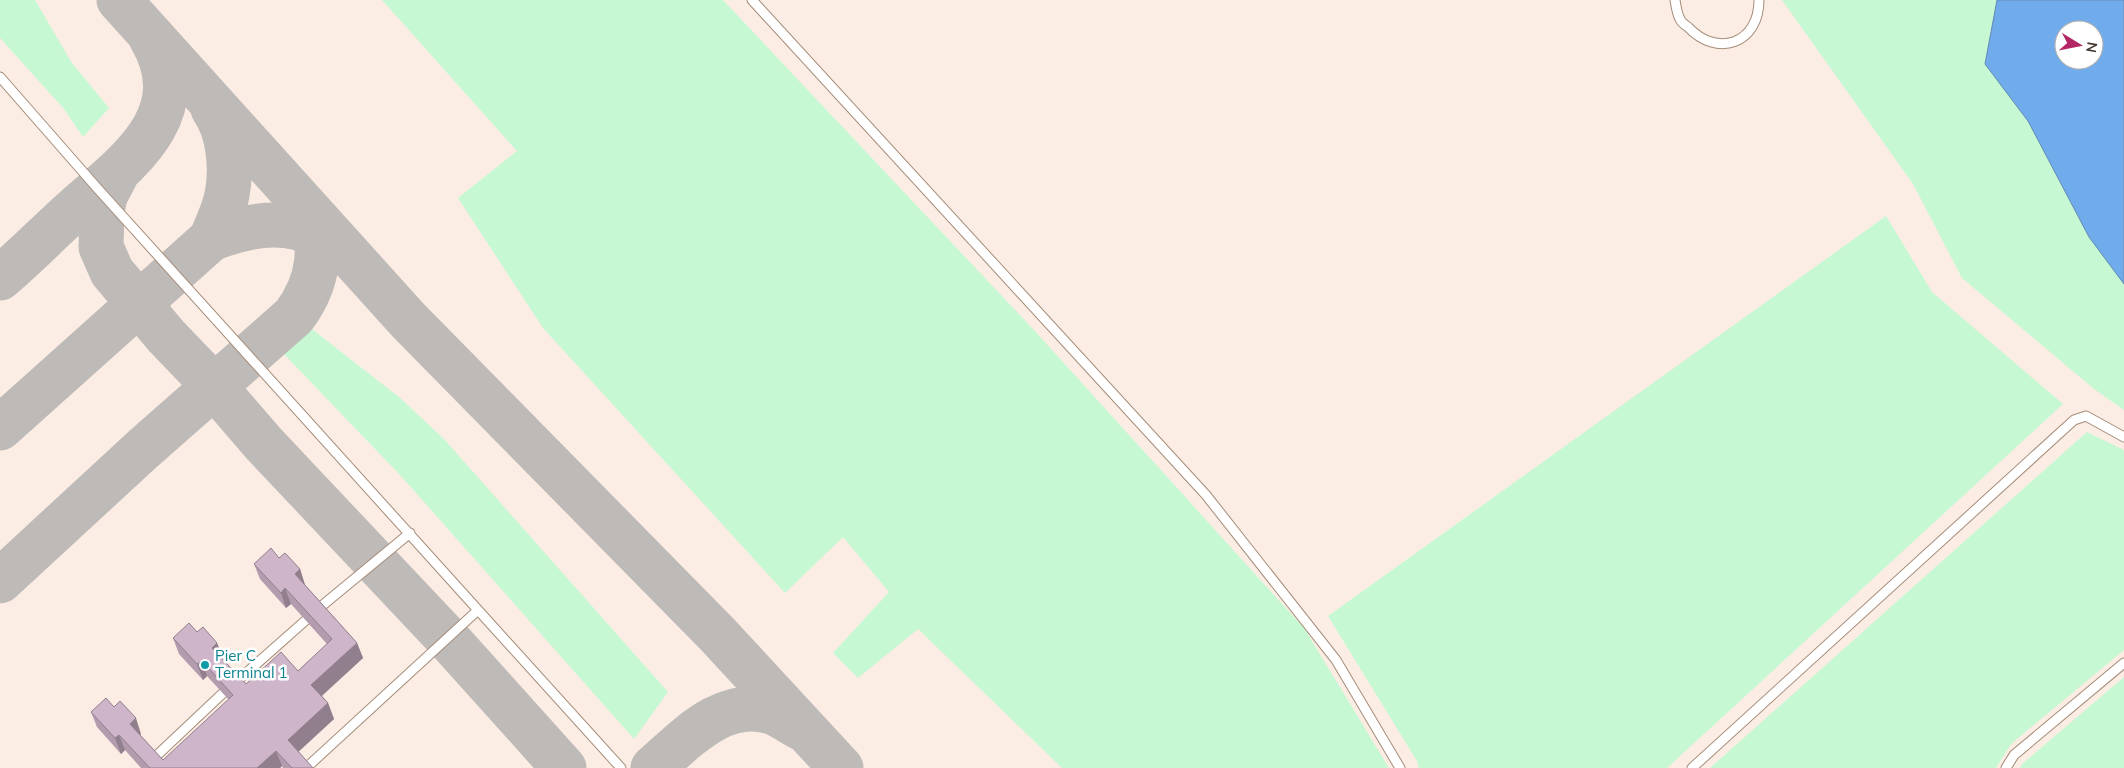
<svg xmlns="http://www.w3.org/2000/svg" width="2124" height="768" font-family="Mulish,sans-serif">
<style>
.built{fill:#fbede3;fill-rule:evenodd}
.green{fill:#c6f8d3;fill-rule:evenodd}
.water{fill:#70abec;stroke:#6389b4;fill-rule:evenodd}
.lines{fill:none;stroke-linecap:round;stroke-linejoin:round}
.taxiway{stroke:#bebab8;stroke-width:45}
.lane-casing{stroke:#a58c79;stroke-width:11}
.lane{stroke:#fff;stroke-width:9}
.wall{fill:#b29cae}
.shaded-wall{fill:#917f8d}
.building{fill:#cfb5ca;stroke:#917f8d}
.culture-dot{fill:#0f9aa8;stroke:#fff;stroke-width:2}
.labels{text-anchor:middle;stroke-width:5;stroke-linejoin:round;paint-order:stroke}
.culture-label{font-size:15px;fill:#0d838f;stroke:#fff;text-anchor:start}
</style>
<rect width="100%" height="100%" fill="#fbfbfb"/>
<path class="built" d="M0,0H2124V768H0ZM2064,30H2094V60H2064Z"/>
<path class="green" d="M0,0H35L72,63L109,108L83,137L64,109L0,38Z
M382,0H723L1033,329L1304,628L1389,768H1062L918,629L858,678L833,653L889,592L843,537L785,593L543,328L458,198L517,151Z
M1782,0H2124V410L2094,389L1962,278L1913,184ZM2064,30H2094V60H2064Z
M1886,216L1932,292L2063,404L1667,768H1419L1417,761L1328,616Z
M308,326L399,397L444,439L668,692L634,739L401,476L281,351Z
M2087,432L2124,450V650L2011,744L1996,768H1710Z
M2124,677V768H2020L2022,764Z"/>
<path class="water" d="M1997,0H2124V284L2089,237L2028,121L1985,64ZM2064,30H2094V60H2064Z"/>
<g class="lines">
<path class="taxiway" d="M119,0L408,320L718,635L841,768
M213,109C229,131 232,169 227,195C224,210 217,225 211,239C254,222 296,217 335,245
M118,171L105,196L102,212L101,247L112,272L166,336L213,385L264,444L448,639L564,768
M0,278C26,256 50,231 76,208C127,163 196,115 151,38
M0,428L211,239
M0,581L143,449L294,316C318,284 327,241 303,207
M653,768C686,739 725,695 774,713C783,717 792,723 801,728"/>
<g class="lane-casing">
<path id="lane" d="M752,0L1206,495L1336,660L1400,768
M1675,0C1676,6 1677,14 1680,19C1681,22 1685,25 1688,27C1717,58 1759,44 1759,0
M0,77L98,189L478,610
M318,609L410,533
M236,682L306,620
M153,759L223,693
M306,768L478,610L621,768
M1692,768L2074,420L2086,416L2124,437
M2006,768L2014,755L2124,663"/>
</g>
<use href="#lane" class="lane"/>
</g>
<path class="wall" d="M279,558L300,569L305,585L357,643L363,658L322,696L328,703L334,719L298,751L313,768H283L282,766L280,768H141L125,750L121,754L97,727L91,712L141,734L140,735L163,760L229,700L207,676L203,680L179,654L173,638L197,632L217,643L223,659L246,684L298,671L327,644L291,604L286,608L260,579L254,564Z"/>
<path class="shaded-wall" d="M300,569L305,585L295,574Z
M285,588L291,604L286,608L281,593Z
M217,643L223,658L218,663L212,648Z
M357,643L363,658L317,700L311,685Z
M202,661L207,676L203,680L197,664Z
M328,703L334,719L294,756L288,740Z
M136,718L141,734L135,739L130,724Z
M119,735L125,750L121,754L115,738Z
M276,751L282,766L280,768H257Z"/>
<path class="building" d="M271,548L279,558L285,553L300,569L295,574L357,643L311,685L328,703L288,740L313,768H292L276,751L257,768H150L119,735L115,738L91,712L106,698L114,707L120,701L136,718L130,724L163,760L233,695L202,661L197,664L173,638L189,623L197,632L203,627L217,643L212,648L246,684L281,652L298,671L332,639L285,588L281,593L254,564Z"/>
<circle class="culture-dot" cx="205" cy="665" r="5"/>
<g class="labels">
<g class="culture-label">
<text x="215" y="661">Pier C<tspan x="215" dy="17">Terminal 1</tspan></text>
</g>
</g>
<g transform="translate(2079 45) rotate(100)"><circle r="24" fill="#ffffff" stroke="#b4b0ad"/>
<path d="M0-4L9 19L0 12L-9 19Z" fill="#b32864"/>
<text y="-8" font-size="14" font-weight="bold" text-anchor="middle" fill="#443931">N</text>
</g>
</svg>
